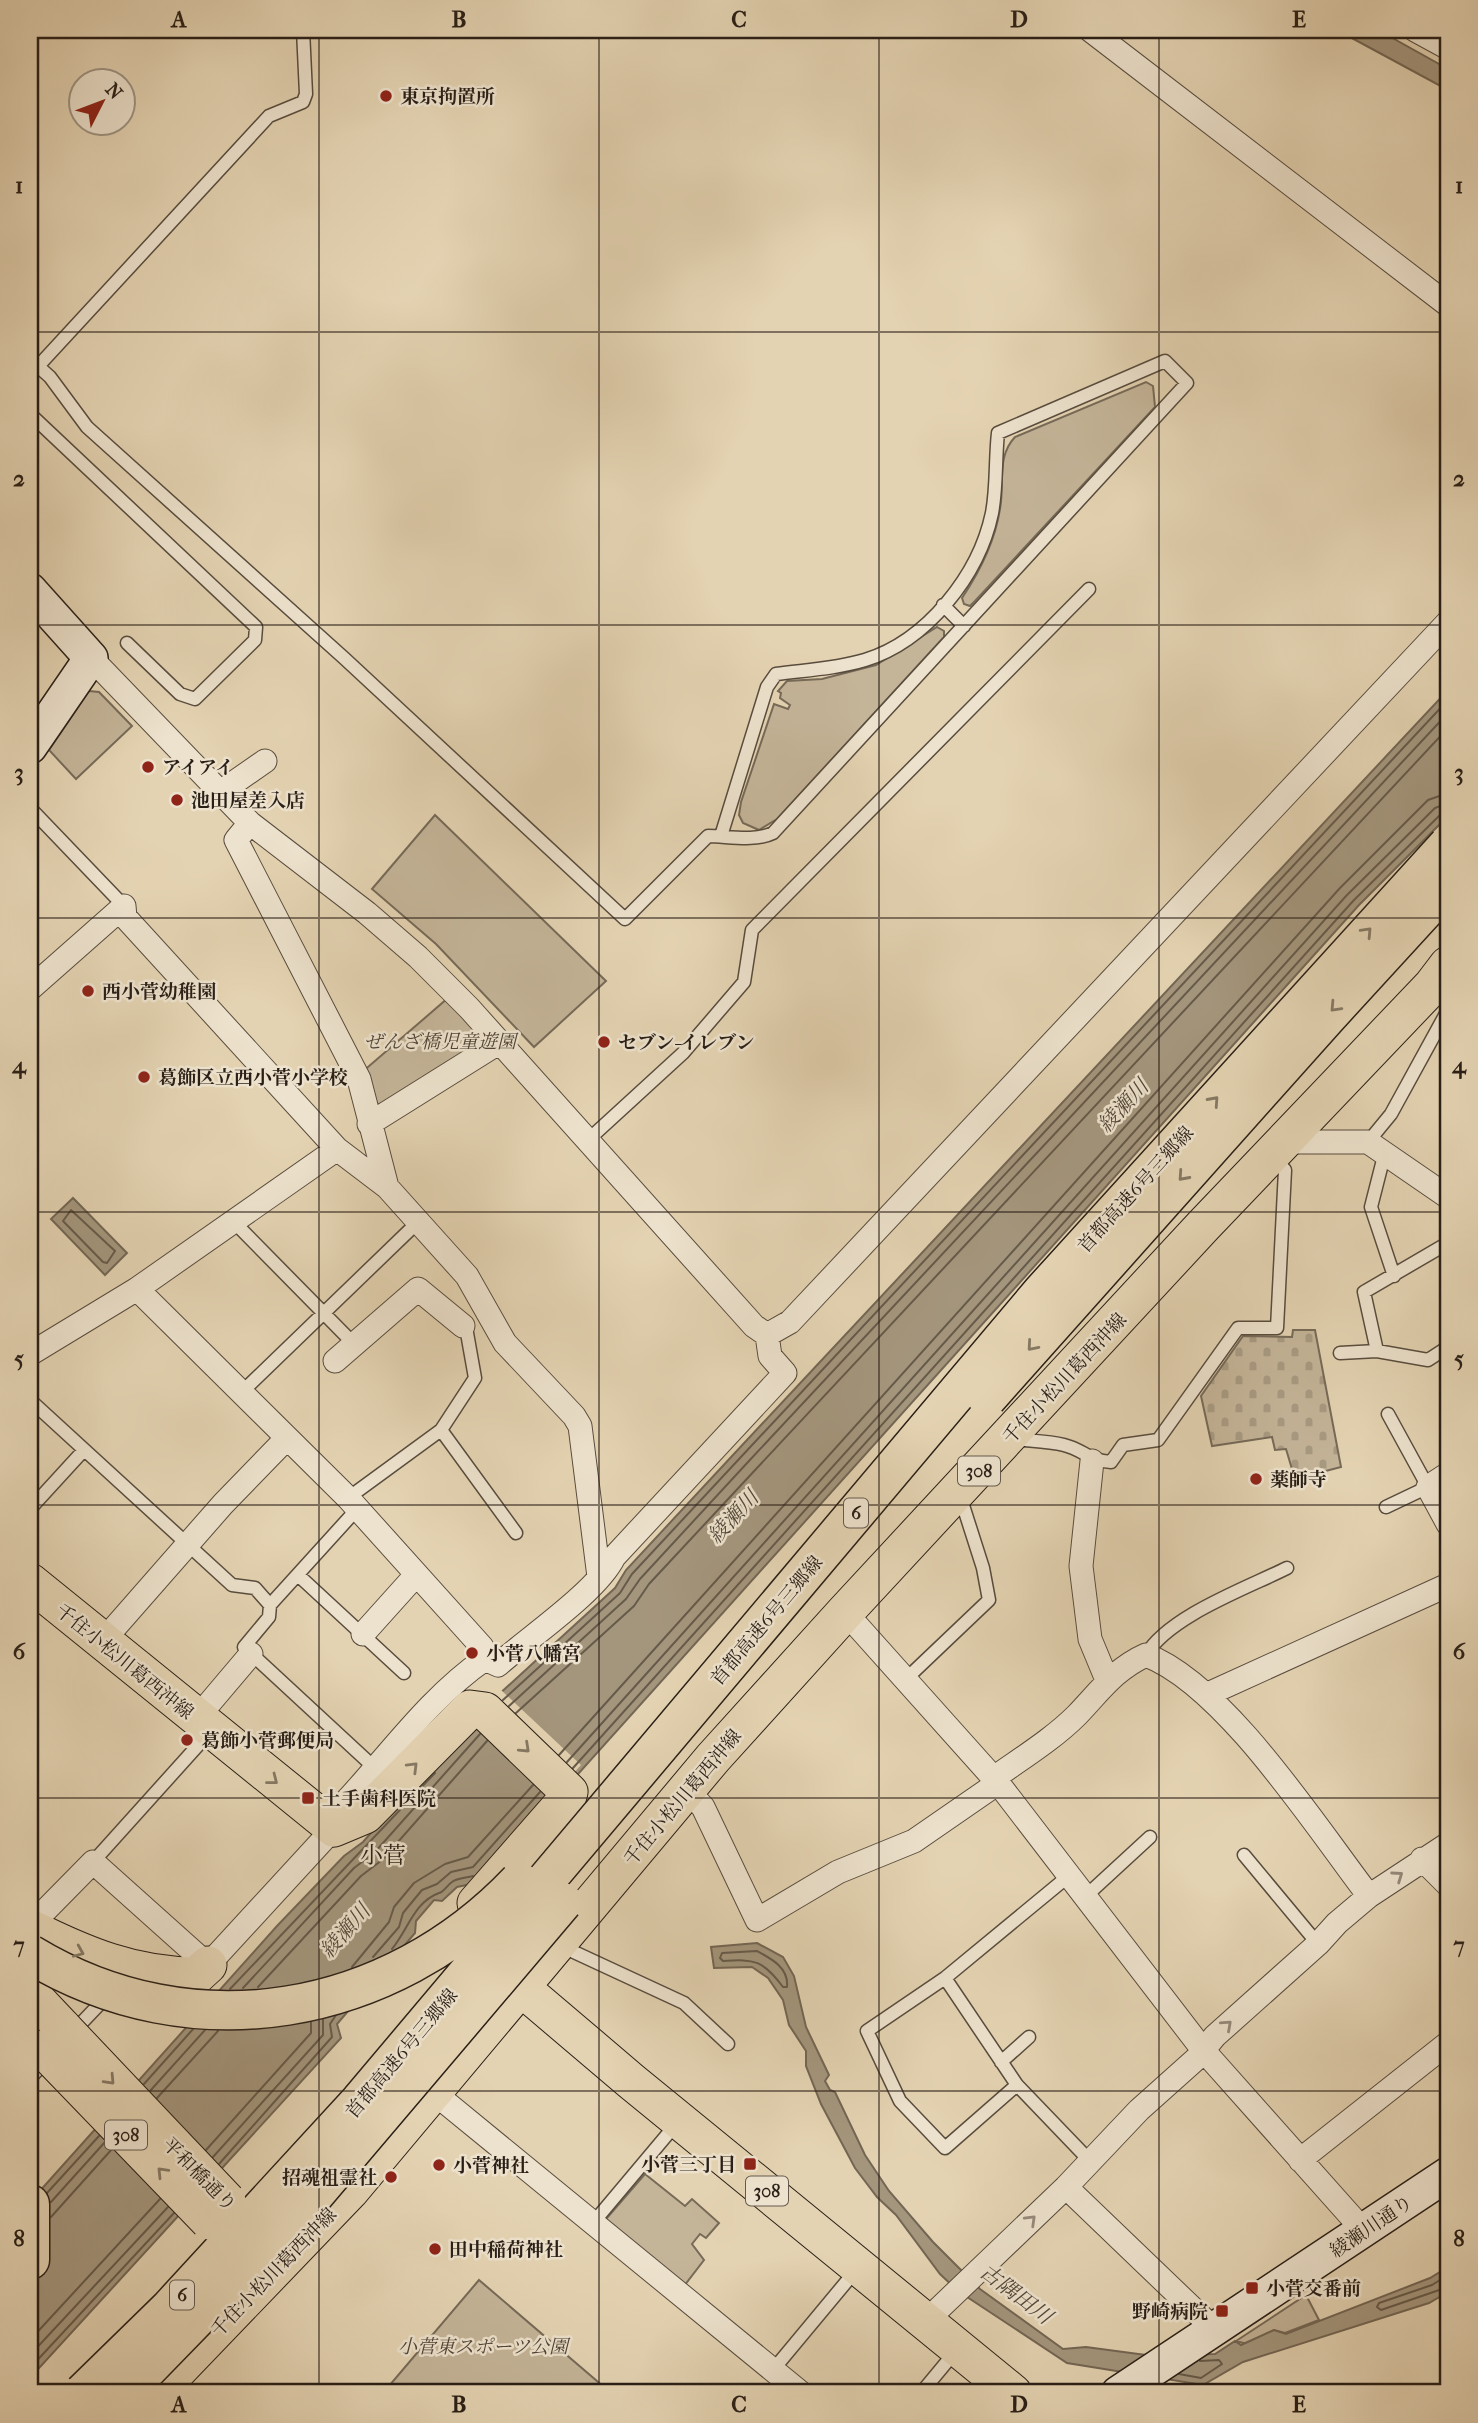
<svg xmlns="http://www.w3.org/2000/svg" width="1478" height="2423" font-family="'IM FELL French Canon','Noto Serif JP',serif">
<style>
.green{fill:#c4b498;stroke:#766a58;stroke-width:2}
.cemetery{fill:url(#cemetery-stones);stroke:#766a58;stroke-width:2}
.water{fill:#a4967d;stroke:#736654;stroke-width:2}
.pier{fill:#e4d3b2}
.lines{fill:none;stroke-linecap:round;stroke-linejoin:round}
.shore{stroke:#665a4a;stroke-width:2}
.lane-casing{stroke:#584c3e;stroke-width:15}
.street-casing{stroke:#584c3e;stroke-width:25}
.secondary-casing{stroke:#291f17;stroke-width:36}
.primary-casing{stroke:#291f17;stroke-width:39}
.highway-casing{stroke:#291f17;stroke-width:41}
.lane{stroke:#ede2cd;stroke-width:12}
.street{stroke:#ede2cd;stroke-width:23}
.secondary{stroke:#ede2cd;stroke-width:33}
.primary{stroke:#e4d3b2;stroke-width:37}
.highway{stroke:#e4d3b2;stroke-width:38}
.primary-bridge-casing{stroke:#291f17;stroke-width:39;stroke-linecap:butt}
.highway-bridge-casing{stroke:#291f17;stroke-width:41;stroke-linecap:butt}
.primary-bridge{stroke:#e4d3b2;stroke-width:37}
.highway-bridge{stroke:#e4d3b2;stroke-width:38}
.oneway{stroke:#867964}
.oneway2{stroke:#958a7b}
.grid{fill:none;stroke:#291f17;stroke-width:2;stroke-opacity:0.55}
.poi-dot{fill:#8f2418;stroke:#ede2cd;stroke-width:2.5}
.labels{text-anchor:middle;stroke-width:5;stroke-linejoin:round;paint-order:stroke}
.shield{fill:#ede2cd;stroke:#645a4e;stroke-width:2}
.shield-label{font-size:18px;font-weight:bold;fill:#291f17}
.poi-label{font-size:19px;font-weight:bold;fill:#291f17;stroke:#ede2cd;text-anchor:start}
.park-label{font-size:19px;font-style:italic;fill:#504437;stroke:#ede2cd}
.street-label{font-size:19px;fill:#291f17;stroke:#ede2cd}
.water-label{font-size:21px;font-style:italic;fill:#54493b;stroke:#ede2cd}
.quarter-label{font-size:23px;fill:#291f17;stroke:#ede2cd}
.neatline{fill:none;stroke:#291f17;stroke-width:2.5}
.grid-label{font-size:23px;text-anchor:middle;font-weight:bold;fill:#291f17}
</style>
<defs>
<pattern id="cemetery-stones" width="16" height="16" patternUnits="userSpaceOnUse" patternTransform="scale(1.75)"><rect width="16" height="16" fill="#c4b498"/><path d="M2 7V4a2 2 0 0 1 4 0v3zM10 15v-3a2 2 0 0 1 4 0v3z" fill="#a89a82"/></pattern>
</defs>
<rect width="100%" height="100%" fill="#e4d3b2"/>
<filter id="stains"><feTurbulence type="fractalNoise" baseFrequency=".00286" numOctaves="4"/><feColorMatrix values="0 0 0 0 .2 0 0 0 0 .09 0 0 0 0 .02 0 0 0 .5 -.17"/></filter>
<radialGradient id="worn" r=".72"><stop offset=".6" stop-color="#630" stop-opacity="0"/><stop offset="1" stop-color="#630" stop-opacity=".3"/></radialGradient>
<path class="green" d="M1146,382L1153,386L1155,407L975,601L970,606L964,604L962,598C980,571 995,541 1000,509C1005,483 996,457 1015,437Z
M937,627L944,631V637L777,819L759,830L743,823L739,815L741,802L774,704L788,709L790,705L780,698L781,693L778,691L787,681L822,679L876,665Z
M89,691L99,692L132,726L76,779L49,750Z
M435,815L606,981L534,1047L436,944L372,889Z
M448,998L489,1045L374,1110L361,1073Z
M645,2174L685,2206L692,2199L719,2223L706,2238L700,2234L692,2244L704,2260L684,2286L607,2225L606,2219Z
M479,2280L611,2393H383Z
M1306,2295L1319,2320L1285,2333L1274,2330L1247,2344L1236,2341Z"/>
<path class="cemetery" d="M1293,1330H1315L1341,1467L1295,1479L1286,1449L1275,1450L1272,1437L1212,1446L1201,1396L1243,1336L1292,1337Z"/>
<path class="water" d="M1337,30H1378L1448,69V90Z
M1448,690V816L1359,905L481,1882L457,1887L442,1901L434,1900L416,1921L415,1933L337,2024L341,2038L30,2378V2202L277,1926L344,1856L363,1842L472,1719L615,1588L626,1570L733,1455Z
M73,1198L127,1253L105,1275L51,1219Z
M757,1943L783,1957L794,1976L806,2027L829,2075L825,2081L830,2090L835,2092L865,2155L889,2191L933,2242L980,2289L1063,2349L1086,2347L1146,2355L1215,2354L1235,2341L1241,2345L1274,2330L1286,2334L1430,2278L1448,2267V2292L1429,2303L1243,2362L1203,2385L1067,2363L958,2291L940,2274L896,2215L877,2197L855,2168L821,2104L806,2066V2051L789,2025L783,2000L768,1978L752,1967L714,1968L711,1947Z"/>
<path class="pier" d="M500,1689L581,1765L557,1792L471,1722Z"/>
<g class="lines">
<path class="shore" d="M71,1210L115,1251L107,1263L103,1262L63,1221Z
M503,1700L620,1593L632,1574L740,1458L1448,700
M509,1706L626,1599L640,1579L748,1462L1448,713
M516,1713L634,1606L649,1584L757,1468L1448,728
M559,1755L1340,888L1428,800L1448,793
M567,1762L1347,895L1435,808L1448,803
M573,1768L1354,900L1441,814L1448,812
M392,1949C408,1930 414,1902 439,1893C444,1892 447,1885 452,1882C457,1878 466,1878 473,1876
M757,1951C772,1959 789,1968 787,1987H783C763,1960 755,1959 723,1961L720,1958L722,1953Z
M373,1957L399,1927L403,1913L422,1890L437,1884L451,1872L473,1867L540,1792
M352,1967L389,1922L394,1907L414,1883L445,1864L468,1857L533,1785
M258,1987L361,1876L382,1860L487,1741
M243,1988L354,1868L375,1852L480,1734
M230,1989L435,1773
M144,2084L194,2028
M150,2091L205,2030
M157,2098L218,2031
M206,2150L311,2033V2021
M213,2157L323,2035V2018
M219,2164L332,2037L330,2024L336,2015
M47,2193L99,2136
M51,2202L105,2142
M51,2217L112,2149
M1448,2275L1432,2285L1379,2303L1377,2307L1381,2310L1448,2287
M30,2340L160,2199
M30,2355L168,2207
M30,2368L174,2213
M1179,2374L1201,2378L1222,2364L1219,2360L1200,2361"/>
<g class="lane-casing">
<path id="lane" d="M30,359L50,377L87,427L344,658L625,919L708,836C727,836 755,842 773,833L1187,383L1165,361L998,433C995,460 997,487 992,513C979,575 927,641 865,660C835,669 806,670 776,674L767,687L721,836
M30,375L269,116L303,102L306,94L303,30
M30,414L256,627L255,640L195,699L180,694L127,643
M943,605L964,626
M30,808L124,906
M588,1140L683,1053L744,982L752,930L1089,589
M1368,1142L1391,1114L1448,1010
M1385,1152L1371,1207L1394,1276
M233,1221L354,1344
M1377,1351L1364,1292L1448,1243
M1340,1353L1377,1351L1428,1360L1448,1347
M243,1391L418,1222
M30,1400L232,1585L255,1588L270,1605L269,1617L244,1647L377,1770
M441,1430L516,1533
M1013,1439C1029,1441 1048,1441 1064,1445C1084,1450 1087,1460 1111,1462L1123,1445L1158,1440L1238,1328H1277L1285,1170L1273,1155
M348,1498L441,1430L475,1378L467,1333
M1386,1507L1428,1487L1388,1414
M30,1509L84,1450
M298,1575L404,1673
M270,1605L358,1508
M1146,1655C1169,1616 1247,1588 1287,1568
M906,1679L989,1600L983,1568L960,1496
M1244,1855L1318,1944
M93,1862L210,1732
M1087,1895L1150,1837
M561,1946L684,2003L728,2044
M945,1978L1017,2085L1090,2161
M73,2032L109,1994
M1001,2062L1029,2037
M30,2078L49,2058
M1017,2085L945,2148L900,2101L867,2031L945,1978L1071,1874
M593,2223L677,2123
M773,2370L857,2269
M921,2393L955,2352"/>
</g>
<g class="street-casing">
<path id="street" d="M1090,30L1448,305
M1415,30L1448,48
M91,658L250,823L367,913L418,957L469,1008L754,1326L767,1335L790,1322L1448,622
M219,793L265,761
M250,823L236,840L359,1079L387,1187
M124,906L125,917L337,1149L387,1187L467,1276L505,1343L574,1416L580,1426L599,1577
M30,989L124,906
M369,1124L500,1042
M1283,1142H1368L1448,1197
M137,1289L348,1498L482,1647L485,1659
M30,1354L137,1289L337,1149
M335,1361L418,1289L463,1326
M1092,1461L1081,1566L1090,1639L1107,1680
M1448,1474L1428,1487L1448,1524
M845,1612L998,1783L1203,2050L1364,2231
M363,1634L416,1575
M102,1642L223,1504L287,1438
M1206,1695L1448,1585
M196,1719L251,1654
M994,1778C1022,1758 1053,1739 1077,1715C1100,1691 1115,1669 1146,1655C1225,1685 1316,1827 1369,1896
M687,1790L703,1807L757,1920L838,1872L914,1841L998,1783
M1422,1859L1448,1885
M30,1926L93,1862L208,1965L334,1828L337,1811C385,1761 427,1699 485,1659L498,1665C528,1638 597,1592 614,1557L785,1373L770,1356L767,1335
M444,2101L801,2393
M1300,2160L1448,2043
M1066,2187L1214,2329
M926,2321L1066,2187L1139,2110L1196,2059L1215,2036L1318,1944L1337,1923L1369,1896L1448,1844"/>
</g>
<g class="secondary-casing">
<path id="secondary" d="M30,590L91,658L30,747
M1118,2393L1448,2174"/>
</g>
<g class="primary-casing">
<path id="primary" d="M30,1582L334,1828L365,1815L470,1709L485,1711L569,1792L567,1799L476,1903
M30,1928C84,1955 134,1976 196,1976L208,1965
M504,1973L631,2081L1013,2393
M30,1993L64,2029
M156,2393L350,2191L713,1758L845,1612L1203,1226L1432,986L1448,965"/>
</g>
<g class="highway-casing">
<path id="highway" d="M30,2204V2260"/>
</g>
<use href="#lane" class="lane"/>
<use href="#street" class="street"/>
<use href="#secondary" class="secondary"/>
<use href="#primary" class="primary"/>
<use href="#highway" class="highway"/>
<g class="primary-bridge-casing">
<path id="primary-bridge" d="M64,2029L227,2201
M43,2049L209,2221"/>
</g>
<g class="highway-bridge-casing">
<path id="highway-bridge" d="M987,1398L1326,1018L1448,885
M30,1954C193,2053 390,2017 519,1881
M83,2393L169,2309L360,2101L1042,1292L1448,845
M124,2393L299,2213L563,1902"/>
</g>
<use href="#primary-bridge" class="primary-bridge"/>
<use href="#highway-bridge" class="highway-bridge"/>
</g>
<defs><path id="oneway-chevron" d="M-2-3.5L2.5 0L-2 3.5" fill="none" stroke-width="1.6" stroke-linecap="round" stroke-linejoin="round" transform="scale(1.75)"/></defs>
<g class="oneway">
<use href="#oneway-chevron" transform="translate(1367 932) rotate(-47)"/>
<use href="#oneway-chevron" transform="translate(1335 1007) rotate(133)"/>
<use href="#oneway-chevron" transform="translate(1214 1101) rotate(-48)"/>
<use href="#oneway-chevron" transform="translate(1183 1176) rotate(132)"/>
<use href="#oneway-chevron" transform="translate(1032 1346) rotate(131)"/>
<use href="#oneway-chevron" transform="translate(525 1748) rotate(43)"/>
<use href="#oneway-chevron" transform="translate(413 1767) rotate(-45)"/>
<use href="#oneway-chevron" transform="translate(273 1780) rotate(38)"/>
<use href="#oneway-chevron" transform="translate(79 1952) rotate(23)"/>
<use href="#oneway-chevron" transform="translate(110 2080) rotate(47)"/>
<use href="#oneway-chevron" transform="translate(162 2172) rotate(-134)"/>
</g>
<g class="oneway2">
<use href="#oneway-chevron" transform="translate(1398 1876) rotate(-35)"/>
<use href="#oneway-chevron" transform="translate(1227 2025) rotate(-42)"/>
<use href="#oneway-chevron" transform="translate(1031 2220) rotate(-44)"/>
</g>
<path class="grid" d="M319,30V2393M599,30V2393M879,30V2393M1159,30V2393M30,332H1448M30,625H1448M30,918H1448M30,1212H1448M30,1505H1448M30,1798H1448M30,2091H1448"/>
<g class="poi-dot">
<circle cx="386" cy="96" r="7"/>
<circle cx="148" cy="767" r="7"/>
<circle cx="177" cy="800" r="7"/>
<circle cx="88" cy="991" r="7"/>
<circle cx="604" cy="1042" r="7"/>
<circle cx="144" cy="1077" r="7"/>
<circle cx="1256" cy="1479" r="7"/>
<circle cx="472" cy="1653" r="7"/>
<circle cx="187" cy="1740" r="7"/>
<rect x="301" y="1791" width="14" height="14" rx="3.5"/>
<rect x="743" y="2157" width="14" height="14" rx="3.5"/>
<circle cx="439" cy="2165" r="7"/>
<circle cx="391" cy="2177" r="7"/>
<circle cx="435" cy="2249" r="7"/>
<rect x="1245" y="2281" width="14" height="14" rx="3.5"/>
<rect x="1215" y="2304" width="14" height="14" rx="3.5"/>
</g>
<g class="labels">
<g class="shield">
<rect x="958" y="1456.5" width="42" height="29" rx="5"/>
<rect x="844" y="1498.5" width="24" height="29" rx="5"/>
<rect x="105" y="2120.5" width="42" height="29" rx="5"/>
<rect x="746" y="2176.5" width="42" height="29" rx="5"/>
<rect x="170" y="2280.5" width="24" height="29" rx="5"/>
</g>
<g class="shield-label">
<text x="979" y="1477">308</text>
<text x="856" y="1519">6</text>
<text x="126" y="2141">308</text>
<text x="767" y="2197">308</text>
<text x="182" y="2301">6</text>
</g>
<g class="poi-label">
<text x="400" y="103">東京拘置所</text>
<text x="162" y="774">アイアイ</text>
<text x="191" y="807">池田屋差入店</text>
<text x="102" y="998">西小菅幼稚園</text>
<text x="618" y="1049">セブン-イレブン</text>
<text x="158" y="1084">葛飾区立西小菅小学校</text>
<text x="1270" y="1486">薬師寺</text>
<text x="486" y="1660">小菅八幡宮</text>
<text x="201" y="1747">葛飾小菅郵便局</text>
<text x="322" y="1805">土手歯科医院</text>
<text x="736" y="2171" text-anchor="end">小菅三丁目</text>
<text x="453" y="2172">小菅神社</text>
<text x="377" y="2184" text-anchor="end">招魂祖霊社</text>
<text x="449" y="2256">田中稲荷神社</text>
<text x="1266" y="2295">小菅交番前</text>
<text x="1208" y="2318" text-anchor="end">野崎病院</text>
</g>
<g class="park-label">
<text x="440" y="1048">ぜんざ橋児童遊園</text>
<text x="483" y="2353">小菅東スポーツ公園</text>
</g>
<g class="street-label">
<text transform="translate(1135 1189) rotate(-48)" y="7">首都高速6号三郷線</text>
<text transform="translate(1064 1378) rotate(-47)" y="7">千住小松川葛西沖線</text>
<text transform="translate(766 1620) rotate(-50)" y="7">首都高速6号三郷線</text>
<text transform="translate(125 1661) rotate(39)" y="7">千住小松川葛西沖線</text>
<text transform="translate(682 1797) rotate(-50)" y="7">千住小松川葛西沖線</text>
<text transform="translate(401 2053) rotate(-50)" y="7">首都高速6号三郷線</text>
<text transform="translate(200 2174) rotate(45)" y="7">平和橋通り</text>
<text transform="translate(1371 2226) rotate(-34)" y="7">綾瀬川通り</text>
<text transform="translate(273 2272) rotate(-46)" y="7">千住小松川葛西沖線</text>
</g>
<g class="water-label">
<text transform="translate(1123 1106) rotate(-47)" y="7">綾瀬川</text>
<text transform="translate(733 1517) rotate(-47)" y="7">綾瀬川</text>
<text transform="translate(345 1931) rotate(-49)" y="7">綾瀬川</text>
<text transform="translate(1016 2294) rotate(37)" y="7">古隅田川</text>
</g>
<g class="quarter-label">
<text x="383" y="1863">小菅</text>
</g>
</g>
<rect width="1478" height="2423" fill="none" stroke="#e4d3b2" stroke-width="77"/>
<g transform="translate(102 102) rotate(48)"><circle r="33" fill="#ede2cd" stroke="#9f9484" stroke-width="2"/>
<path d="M0-5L12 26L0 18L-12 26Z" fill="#8f2418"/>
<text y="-10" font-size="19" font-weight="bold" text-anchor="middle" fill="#291f17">N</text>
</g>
<rect x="38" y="38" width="1402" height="2346" class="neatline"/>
<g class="grid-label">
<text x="179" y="27">A</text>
<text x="459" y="27">B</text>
<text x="739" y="27">C</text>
<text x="1019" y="27">D</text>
<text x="1299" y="27">E</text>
<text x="19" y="193">1</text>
<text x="1459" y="193">1</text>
<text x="19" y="486">2</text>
<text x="1459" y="486">2</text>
<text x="19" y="780">3</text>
<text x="1459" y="780">3</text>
<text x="19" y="1073">4</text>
<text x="1459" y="1073">4</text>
<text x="19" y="1366">5</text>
<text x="1459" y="1366">5</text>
<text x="19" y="1659">6</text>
<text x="1459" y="1659">6</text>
<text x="19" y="1953">7</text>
<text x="1459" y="1953">7</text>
<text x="19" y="2246">8</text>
<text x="1459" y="2246">8</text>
<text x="179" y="2412">A</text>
<text x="459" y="2412">B</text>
<text x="739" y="2412">C</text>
<text x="1019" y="2412">D</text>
<text x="1299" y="2412">E</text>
</g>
<rect width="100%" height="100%" filter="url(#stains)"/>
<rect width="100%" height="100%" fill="url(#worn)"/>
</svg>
